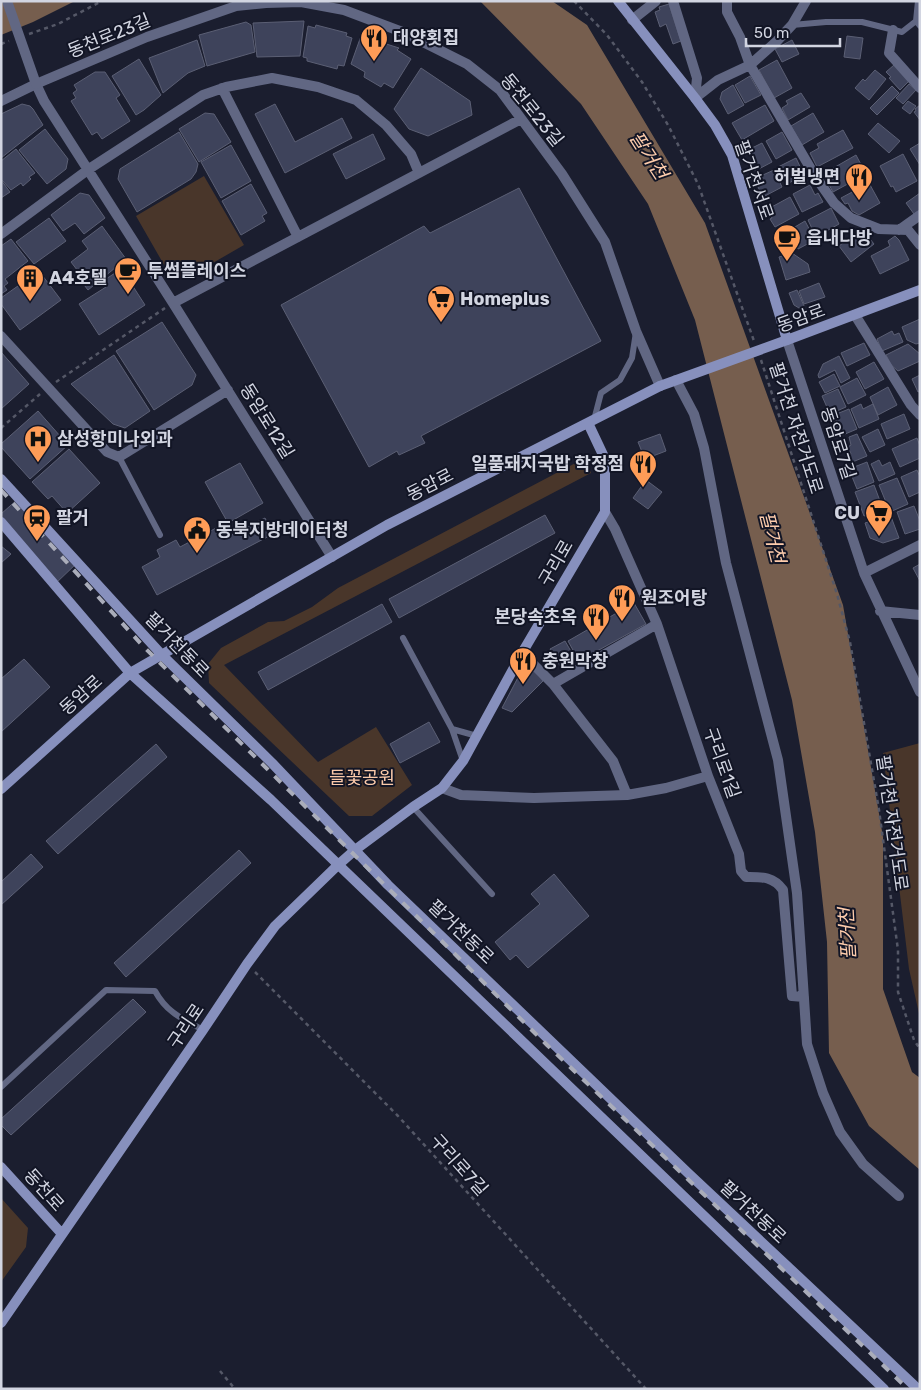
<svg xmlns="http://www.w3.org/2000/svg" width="921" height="1390" font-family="Rubik,'Noto Sans KR',sans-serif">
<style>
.green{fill:#49362a}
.water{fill:#765e4e}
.building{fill:#3e435b;stroke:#5b5f74}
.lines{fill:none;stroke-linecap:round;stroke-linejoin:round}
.path{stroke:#555867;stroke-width:2.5;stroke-dasharray:4 4;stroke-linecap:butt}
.lane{stroke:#616783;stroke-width:6}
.street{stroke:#616783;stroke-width:10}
.secondary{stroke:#8790bd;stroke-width:10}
.rail{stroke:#aaadba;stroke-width:4;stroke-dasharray:9 9;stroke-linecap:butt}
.street-bridge{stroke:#616783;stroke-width:10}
.secondary-bridge{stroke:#8790bd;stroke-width:10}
.labels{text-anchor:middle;stroke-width:4;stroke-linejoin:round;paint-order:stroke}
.street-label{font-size:18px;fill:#d2d5e1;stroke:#121525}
.poi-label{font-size:18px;font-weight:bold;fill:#d2d5e1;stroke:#121525;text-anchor:start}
.park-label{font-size:18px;fill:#fbcaaa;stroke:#121525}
.water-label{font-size:19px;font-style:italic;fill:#fdccac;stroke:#121525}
</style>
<rect width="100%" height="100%" fill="#1b1e2f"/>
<path class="green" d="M204,176L244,245L185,279L171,277L136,216Z
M585,458L591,473L224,665L318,762L376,727L412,785L372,816H349L209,683L208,664L221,648L268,622L284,621L312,607L338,588Z
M920,743V1018L909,969L883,753Z
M1,1198L28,1228L26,1247L1,1282Z"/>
<path class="water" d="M1,1H75L33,22L1,35Z
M480,1H552L587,25L705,223L843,605L883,837V989L912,1072L920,1078V1170L869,1126L829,1053L827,942L815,832L792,700L695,320L648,204L581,104Z"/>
<path class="building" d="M669,4L681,41L673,44L666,24L660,27L655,12L660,10L659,7Z
M304,21L300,56L257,57L253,23Z
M246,22L251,25L255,52L207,66L199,35Z
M316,25L347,33L346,36L352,38L344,66L338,65L337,69L307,61V58L303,57L308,26L315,28Z
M361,36L399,48L397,50L411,59L393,88L384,83L381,87L364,77L365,72L351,64Z
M847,36L863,38L860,59L844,57Z
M197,40L205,66L188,73L163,93L149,58Z
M792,40L799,54L782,62L775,49Z
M139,59L161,95L144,110L136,115L112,76Z
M777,60L792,88L774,98L759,70Z
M894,65L909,81L900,90L889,78L891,77L886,72Z
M421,68L470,101L472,115L428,136L409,129L394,109Z
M875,70L886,79L869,100L855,88L863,79L865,81Z
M95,72H105L120,95L116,98L130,121L102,139L97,132L92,135L71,101L76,98L73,93L77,90L74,85Z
M750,76L761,95L745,103L735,85Z
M909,84L916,90L903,104L896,98Z
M733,85L744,105L728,114L720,99L722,92Z
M892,86L899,93L877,115L870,108Z
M801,93L810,107L788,120L782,108L788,104L786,101Z
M908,101L916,106L910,114L902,108Z
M22,104L30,106L33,109L43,125L1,158V114Z
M275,104L295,142L342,118L352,138L285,173L255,114Z
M765,105L774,121L742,140L732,123Z
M920,105V120L914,112L916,111L915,109Z
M205,113L214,114L231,142L199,162L179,129Z
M813,113L824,132L802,145L791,126Z
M878,123L900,141L889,153L868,134Z
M45,129L68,159L66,169L47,184L19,150Z
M843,130L853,148L817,167L810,153L819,148L817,144Z
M179,132L198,164L196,172L191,179L137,212L118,179L120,169Z
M782,132L792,150L776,159L766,141Z
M373,134L385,159L346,179L333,154Z
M762,143L772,162L755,171L750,149Z
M920,143V165L910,149Z
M231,145L251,181L221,198L201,162Z
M16,149L35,173L29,177L31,179L23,186L21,183L11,190L1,179V161Z
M903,154L917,181L896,192L893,186L891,187L880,166Z
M856,155L866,174L833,192L823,174Z
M796,158L804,175L787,184L778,167Z
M774,170L782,187L763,197L754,179Z
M1,180L10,192L1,198Z
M869,183L880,203L859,215L852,211L848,203L845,204L841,198Z
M251,184L267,213L262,216L265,221L241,235L222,201Z
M810,185L815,195L818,193L823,202L802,212L793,194Z
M519,188L601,341L421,436L425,443L399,455L397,451L369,467L281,305L424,226L430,233Z
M80,193L89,195L105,218L84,234L75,223L63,231L51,215Z
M920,193V210L914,214L906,203Z
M790,197L799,214L775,227L770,219L772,218L768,209Z
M831,208L839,224L816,237L808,220Z
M49,218L66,241L34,264L16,242Z
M805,221L815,240L798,249L788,231Z
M102,226L126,259L88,290L81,281L84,279L71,262L88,249L82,241Z
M862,229L874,244L851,262L839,246Z
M895,236L899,240L909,260L880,274L871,256L890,246L888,241Z
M11,239L28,261L5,279L8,283L4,286L7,290L1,294V246Z
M792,253L808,264L810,272L786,280L779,257Z
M39,271L61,300L20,330L1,304V298Z
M118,271L122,276L127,277L145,305L99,335L79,304L106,287L103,281Z
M819,283L825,297L804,304L799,291Z
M797,290L804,306L799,308L794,305L789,293Z
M920,319V343L916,344L907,340L902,327Z
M162,322L196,375L192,385L154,410L116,351Z
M892,331L894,335L899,333L903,342L882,351L877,339Z
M864,343L870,355L847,366L841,353Z
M908,344L920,354V361L898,371L891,365L886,355Z
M1,352L29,384L1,409Z
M114,355L150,411L125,428L113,424L71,384Z
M839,356L850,378L841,383L835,370L819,378L818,375L823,364Z
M874,362L884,379L865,389L856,372Z
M834,374L840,386L825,393L819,382Z
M920,375V391L918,392L912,379Z
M857,378L866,395L848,404L840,387Z
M888,387L897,405L878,415L870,397Z
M838,389L846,407L830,414L822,396Z
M861,404L863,409L873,404L879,419L859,428L851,409Z
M849,409L857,429L838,437L832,422L837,420L834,415Z
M38,411L68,445L30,479L1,447V444Z
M904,414L910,429L887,439L881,424Z
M878,429L885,445L870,452L862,437Z
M660,434L666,451L645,459L638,442Z
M857,434L867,456L850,463L846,456L851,454L848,447L851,445L849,437Z
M917,438L920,446V458L900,467L892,449Z
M69,449L100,483L67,513L52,496L48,499L32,482Z
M879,460L882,466L890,462L895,474L879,481L871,464Z
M867,462L874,482L857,489L849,469Z
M240,463L263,503L228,523L205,482Z
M917,470L920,477V492L909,497L901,477Z
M897,478L908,504L890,512L879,485Z
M646,480L662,492L648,509L633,498Z
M874,485L883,509L864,516L855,492Z
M19,498L78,562L54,585L1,527V514Z
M914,506L920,521V529L905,534L897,512Z
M890,514L899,538L883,543L870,538L865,523Z
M545,515L555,533L399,618L389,599Z
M265,518L273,534L157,595L142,567L160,557L157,550L176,540L180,547L218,527L224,539Z
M1,546L11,554L1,563Z
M920,564V581L913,568Z
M634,603L646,624L579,661L568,641Z
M382,604L392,622L268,690L258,672Z
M565,641L576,660L562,669L550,649Z
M24,659L50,687L1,732V679Z
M524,666L536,672L543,681L512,712L502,708Z
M429,722L440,742L400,763L390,744Z
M156,744L167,757L58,854L46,841Z
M239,850L251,863L126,977L114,963Z
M31,854L43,867L1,905V882Z
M554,874L589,916L528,968L516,955L510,960L495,942L540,904L531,894Z
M133,999L146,1012L11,1135L1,1125V1119Z"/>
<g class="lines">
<path class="path" d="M574,1L607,35L642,82L668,125L698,184L754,341
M29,34L58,24L102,1
M1,44L9,41
M761,360L837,594L850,642L879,810L898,950V992L914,1040L920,1049
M56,382L165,308
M1,428L40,394
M255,972L398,1116L646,1389
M220,1371L235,1389"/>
<path class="lane" d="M918,1L916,21L920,26
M792,25L826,22H862L902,32L916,21
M594,420L601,393L620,380L632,358L636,332
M119,457L160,535
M403,638L452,729
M463,761L452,729L477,736
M413,807L492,894
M1,1087L106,990L155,991C167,1013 183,1019 203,1030"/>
<path class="street" d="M673,1L697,78L695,98
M727,1V12L740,37L750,65L815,176L834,203L851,218L879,229L908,230L920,245
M632,20L656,1
M893,30L889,53L920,88
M36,84L44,101L173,303L332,557
M222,88L298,237
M695,98L718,80L750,65L777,41L792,25L806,1
M1,101L36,84L147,37L236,6L266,3L301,2L344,10L405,33L467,64L500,90L562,174L605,242L636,331L660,386
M899,230L920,215
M1,234L89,169L203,95L226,87L272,78L318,87L356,100L386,125L411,154L419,173
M173,303L521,119
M855,315L911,405L920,415
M1,336L107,452L119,457L228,390
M787,340L864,573L920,692
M676,380L694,414L704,448L726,563L778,760L797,893L807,1044L823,1093L840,1132L863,1164L899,1196
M605,512L615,529L657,624L708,776L739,854L741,871L746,877C761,877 773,876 783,890L792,996L804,997
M864,573L920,545
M880,611L920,615
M522,653L553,684L613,761L627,795
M553,684L657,624
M442,788L461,795L534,798L627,795L666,788L708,776"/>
<path class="secondary" d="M618,1L695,98L715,125L732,155L787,340L920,290
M1,479L162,655L272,763L388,885L688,1173L918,1389
M1,522L130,673L271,800L884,1389
M1,789L130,673L387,525L660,386
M1,1167L62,1234
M1,1323L203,1030L247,964L275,926L338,865L355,850L413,807L442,788L463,761L522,653L605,512V459L588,423"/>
<path class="rail" d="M1,490L142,645L247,749L547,1045L908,1389"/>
<path class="street-bridge" d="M7,1L36,84"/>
<path class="secondary-bridge" d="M660,386L787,340"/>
</g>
<defs>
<g id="restaurant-pin" transform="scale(1.4375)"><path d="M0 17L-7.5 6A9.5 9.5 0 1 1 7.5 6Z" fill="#fe9c57" stroke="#121525"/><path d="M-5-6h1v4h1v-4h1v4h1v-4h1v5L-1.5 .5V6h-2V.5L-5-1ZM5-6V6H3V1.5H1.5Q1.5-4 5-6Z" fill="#111"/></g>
<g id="cafe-pin" transform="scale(1.4375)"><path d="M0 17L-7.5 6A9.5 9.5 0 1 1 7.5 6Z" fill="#fe9c57" stroke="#121525"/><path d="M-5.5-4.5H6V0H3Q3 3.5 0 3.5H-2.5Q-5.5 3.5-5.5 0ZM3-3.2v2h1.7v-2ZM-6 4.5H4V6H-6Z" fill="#111"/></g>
<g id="building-pin" transform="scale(1.4375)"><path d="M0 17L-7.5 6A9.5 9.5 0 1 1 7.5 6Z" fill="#fe9c57" stroke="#121525"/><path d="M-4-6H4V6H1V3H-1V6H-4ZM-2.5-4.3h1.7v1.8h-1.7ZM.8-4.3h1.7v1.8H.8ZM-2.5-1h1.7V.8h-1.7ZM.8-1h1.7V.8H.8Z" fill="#111"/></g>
<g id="supermarket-pin" transform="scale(1.4375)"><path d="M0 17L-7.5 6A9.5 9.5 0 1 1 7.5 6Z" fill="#fe9c57" stroke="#121525"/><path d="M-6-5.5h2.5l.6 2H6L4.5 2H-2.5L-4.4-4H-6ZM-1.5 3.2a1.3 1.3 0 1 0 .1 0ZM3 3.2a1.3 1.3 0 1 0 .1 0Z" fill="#111"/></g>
<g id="hospital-pin" transform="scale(1.4375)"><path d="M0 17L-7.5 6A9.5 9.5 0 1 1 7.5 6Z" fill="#fe9c57" stroke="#121525"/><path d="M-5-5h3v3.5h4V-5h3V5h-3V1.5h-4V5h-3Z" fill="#111"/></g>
<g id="station-pin" transform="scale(1.4375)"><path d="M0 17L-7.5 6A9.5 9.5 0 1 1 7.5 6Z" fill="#fe9c57" stroke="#121525"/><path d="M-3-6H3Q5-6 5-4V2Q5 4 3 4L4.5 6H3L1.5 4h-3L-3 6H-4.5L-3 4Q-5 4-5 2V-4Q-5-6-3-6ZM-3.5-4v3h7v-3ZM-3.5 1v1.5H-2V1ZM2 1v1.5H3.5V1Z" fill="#111"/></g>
<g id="civic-pin" transform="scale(1.4375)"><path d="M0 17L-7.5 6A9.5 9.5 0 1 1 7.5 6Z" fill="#fe9c57" stroke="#121525"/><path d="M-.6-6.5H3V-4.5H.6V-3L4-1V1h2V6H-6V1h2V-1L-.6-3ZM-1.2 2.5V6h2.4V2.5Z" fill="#111"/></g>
</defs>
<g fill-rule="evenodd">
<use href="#restaurant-pin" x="374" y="38"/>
<use href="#restaurant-pin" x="859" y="177"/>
<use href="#cafe-pin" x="787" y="238"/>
<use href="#cafe-pin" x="128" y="271"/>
<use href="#building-pin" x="30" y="278"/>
<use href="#supermarket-pin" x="441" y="299"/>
<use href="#hospital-pin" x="38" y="439"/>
<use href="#restaurant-pin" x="643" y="464"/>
<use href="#supermarket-pin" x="879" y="513"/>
<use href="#station-pin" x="37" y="518"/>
<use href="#civic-pin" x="197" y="530"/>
<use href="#restaurant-pin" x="622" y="598"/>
<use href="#restaurant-pin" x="596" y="617"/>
<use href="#restaurant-pin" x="523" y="661"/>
</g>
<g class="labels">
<g class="street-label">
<text transform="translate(109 36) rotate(-22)" y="6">동천로23길</text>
<text transform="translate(532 110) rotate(51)" y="6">동천로23길</text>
<text transform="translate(754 180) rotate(71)" y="6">팔거천서로</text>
<text transform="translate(801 318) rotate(-20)" y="6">동암로</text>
<text transform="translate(267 421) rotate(58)" y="6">동암로12길</text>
<text transform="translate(796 428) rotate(72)" y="6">팔거천 자전거도로</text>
<text transform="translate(838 443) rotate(72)" y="6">동암로7길</text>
<text transform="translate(430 485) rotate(-27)" y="6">동암로</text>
<text transform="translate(556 563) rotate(-60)" y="6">구리로</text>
<text transform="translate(177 645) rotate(46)" y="6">팔거천동로</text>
<text transform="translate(81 695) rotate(-42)" y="6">동암로</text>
<text transform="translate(722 763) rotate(70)" y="6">구리로1길</text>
<text transform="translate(892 823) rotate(82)" y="6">팔거천 자전거도로</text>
<text transform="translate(461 932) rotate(44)" y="6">팔거천동로</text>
<text transform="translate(186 1026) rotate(-56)" y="6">구리로</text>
<text transform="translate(459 1165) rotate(48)" y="6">구리로7길</text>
<text transform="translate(44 1190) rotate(48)" y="6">동천로</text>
<text transform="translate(753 1212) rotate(43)" y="6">팔거천동로</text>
</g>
<g class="poi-label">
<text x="393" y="44">대양횟집</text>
<text x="840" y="183" text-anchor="end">허벌냉면</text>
<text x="806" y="244">읍내다방</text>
<text x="147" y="277">투썸플레이스</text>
<text x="49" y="284">A4호텔</text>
<text x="460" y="305">Homeplus</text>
<text x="57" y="445">삼성항미나외과</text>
<text x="624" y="470" text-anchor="end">일품돼지국밥 학정점</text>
<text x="860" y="519" text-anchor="end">CU</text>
<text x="56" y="524">팔거</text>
<text x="216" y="536">동북지방데이터청</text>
<text x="641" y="604">원조어탕</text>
<text x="577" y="623" text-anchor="end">본당속초옥</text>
<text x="542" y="667">충원막창</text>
</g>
<g class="park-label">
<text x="362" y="784">들꽃공원</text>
</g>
<g class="water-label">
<text transform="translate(649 155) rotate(57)" y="7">팔거천</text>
<text transform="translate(773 537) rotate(76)" y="7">팔거천</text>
<text transform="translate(847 934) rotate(-93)" y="7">팔거천</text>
</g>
</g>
<rect width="921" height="1390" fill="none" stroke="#d2d5e1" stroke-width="5"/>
<path d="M746 38v8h94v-8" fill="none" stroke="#d2d5e1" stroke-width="2.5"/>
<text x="754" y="38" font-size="15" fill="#d2d5e1" stroke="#121525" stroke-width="4" paint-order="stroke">50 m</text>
</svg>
